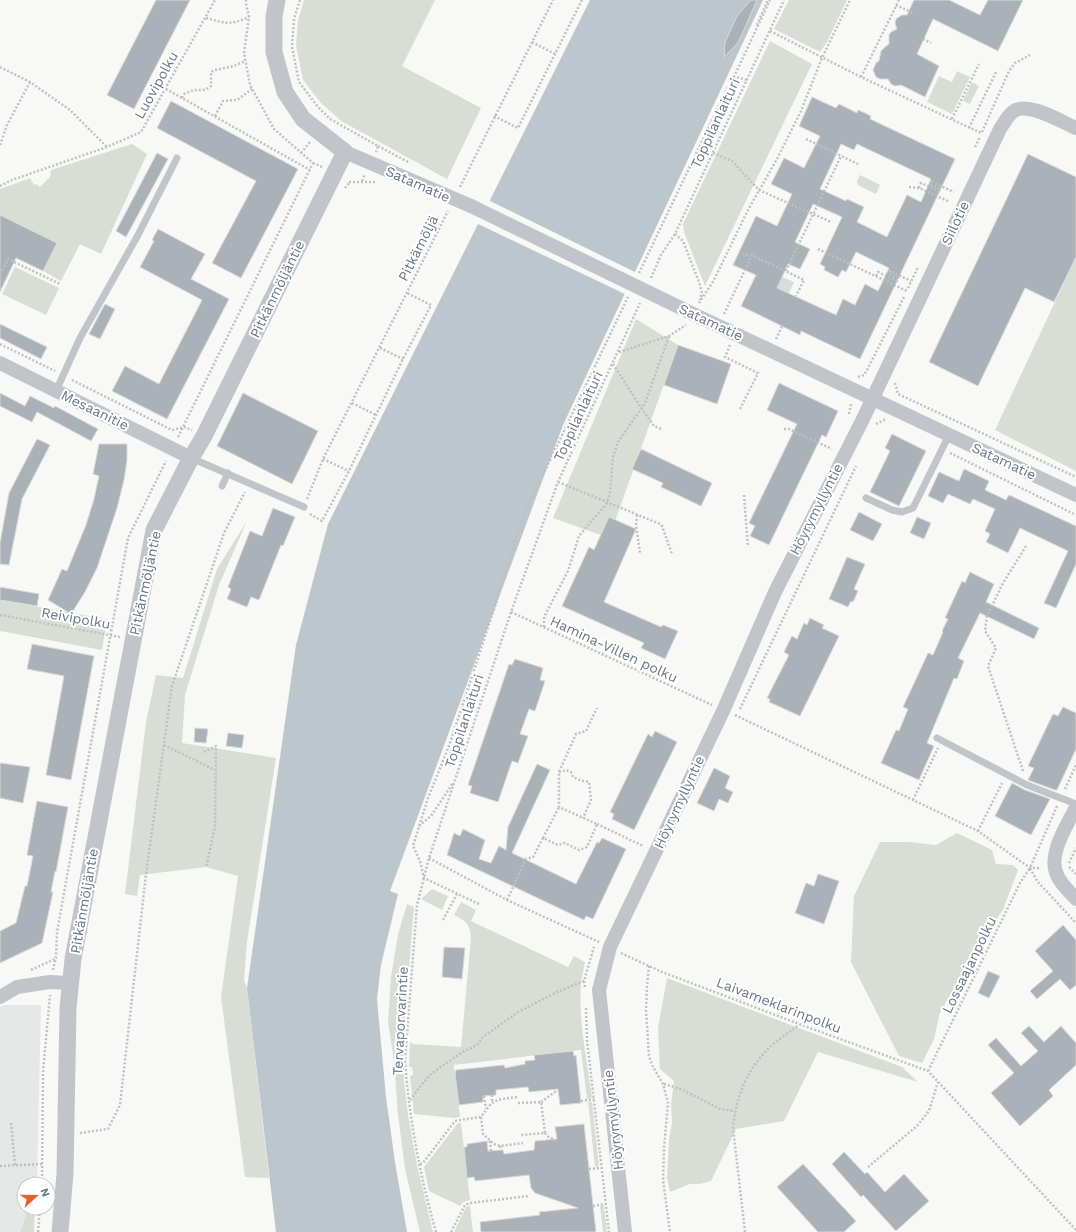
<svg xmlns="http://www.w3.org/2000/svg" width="1076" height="1232" font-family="'Work Sans',sans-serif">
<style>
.built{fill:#e6e8e7}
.green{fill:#d8ded5}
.water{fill:#bcc6cc}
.pier{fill:#f8f9f6}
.building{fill:#aab1b8;stroke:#dadad8;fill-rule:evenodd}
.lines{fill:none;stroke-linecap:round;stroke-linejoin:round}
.path{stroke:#bec0c3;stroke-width:2.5;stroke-dasharray:2 2;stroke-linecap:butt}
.service{stroke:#c1c5ca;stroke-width:7}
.minor{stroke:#c1c5ca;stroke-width:14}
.tertiary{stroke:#c1c5ca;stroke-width:17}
.minor-bridge{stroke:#c1c5ca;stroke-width:14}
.labels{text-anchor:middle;stroke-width:4;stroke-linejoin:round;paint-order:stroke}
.street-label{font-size:14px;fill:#677787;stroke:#fff}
</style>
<rect width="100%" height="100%" fill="#f8f9f6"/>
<path class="built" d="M4,1005H41L37,1181L36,1184H24V1208H28L20,1232H0V1007Z"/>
<path class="green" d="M304,0H435L402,66L481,108L447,179L341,121L321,103L303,80L296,46L298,20Z
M789,0H847L827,42L820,52L774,29Z
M770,41L812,64L705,286L684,232L683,224Z
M957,71L970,77L952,114L927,102L939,76L952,82Z
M972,82L979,86L970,104L963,101Z
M132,144L147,154L101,254L80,244L61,281L43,271L57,243L0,215V189L30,178L34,185L36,184L40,187L50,177L51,170Z
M860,175L880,185L876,194L858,185L857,181Z
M1076,257V471L995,430Z
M15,267L59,288L46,315L2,294Z
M782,277L794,282L787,297L775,292Z
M636,319L678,345L609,538L553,518Z
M247,521L219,585L185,695L182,743L276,758L247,942L244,980L247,988L269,1178L245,1177L221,997L238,876L206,867L140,875L137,896L125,894L146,722L156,675L183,678L217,569Z
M0,600L107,619L102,650L0,631Z
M957,833L992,850L996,864L1013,865L1018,870L1003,910L983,937L940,1013L934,1039L922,1063L899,1056L851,962L854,896L880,842H909L936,845Z
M432,889L448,896L442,910L421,899Z
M461,902L476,910L471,921L568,967L574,956L585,962C584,969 582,976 581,983C578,1018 587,1062 592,1097L587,1099L581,1050L454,1065L460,1117L453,1118L414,1114L410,1076L413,1075L412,1067H409L410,1042L413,1044L461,1047L471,938C470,924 466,921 454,915Z
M407,904L414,907L403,1042L404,1080L408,1115L417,1165L433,1232H420L405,1169L398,1115L394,1061L388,1022L391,977L398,934Z
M667,978L902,1067L918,1082L818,1052L784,1121L736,1129L711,1181L700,1184H690L670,1192L667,1178L669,1139L672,1123L671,1104L674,1081L660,1069L658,1028Z
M588,1101L592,1102L599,1166L595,1167Z
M458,1123H461L470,1200L463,1202L460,1206L429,1191L424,1167Z
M470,1206L473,1232H454L466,1207Z
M600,1206H604L607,1232H603Z
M28,1208H35L34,1232H20Z"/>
<path class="water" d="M590,0H763L563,425L390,891L398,894L381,965L377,999L386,1097L395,1162L407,1232H276L247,988L296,645L328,524Z"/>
<path class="pier" d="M765,1L652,241H651Z
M488,200L637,273L627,295L476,223Z"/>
<path class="building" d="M156,0H190L134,109L107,95Z
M751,0H757L743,32L737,44L724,57L725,42L727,38L737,16Z
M914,0H949L980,15L988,0H1023L998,51L933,19L917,54L939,66L925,97L901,85L895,86L891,84L888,79H880L876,77L873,70L876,63L879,61L881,51L884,48L889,44V35L891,32L897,29L895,23L896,19L902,15H907Z
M812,97L836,108L839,104L857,113L858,110L865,113L871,116L870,119L955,159L860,359L801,331L800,335L741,306L756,275L733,265L756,216L777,226L792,194L771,184L784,158L804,168L820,136L799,126ZM841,144L854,150L857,144L931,179L921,202L907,195L887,237L857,222L864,207L847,199L846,201L820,189ZM813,204L842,217L820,264L825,267L824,270L838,277L842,270L846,272L856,252L889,268L878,291L865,284L855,305L843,299L836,315L777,288L788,264L800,269L810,249L795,242Z
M171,101L298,169L241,278L212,263L256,181L157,128Z
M157,153L168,159L126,237L116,231Z
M1028,154L1076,177V257L1054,302L1025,288L978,386L929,362Z
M0,215L57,243L43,271L16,258L0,292Z
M158,229L205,254L191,279L229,299L167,419L112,391L125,366L159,384L202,300L140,267L154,241L152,240Z
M105,304L115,309L100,339L89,334Z
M0,324L47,347L41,359L0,338Z
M678,345L731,364L717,404L664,385Z
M779,383L838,411L826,437L822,435L769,545L750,536L755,526L749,523L797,424L767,410Z
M0,393L25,406L30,396L54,408L55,406L98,429L91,441L37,412L32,422L0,406Z
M243,393L318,431L292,484L217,446Z
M892,434L926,451L899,506L870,492L890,451L885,448Z
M37,439L50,445L22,499L9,565L0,564V543L9,493Z
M99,444H127V460L124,480L117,508L97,568L85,592L71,614L48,600L62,569L67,571L86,525L94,499L99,476L93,474Z
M641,449L712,483L701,506L661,487L663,483L632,469Z
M964,469L989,481L985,490L1006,500L1009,495L1076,526V564L1056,608L1044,603L1068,551L1020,528L1008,553L986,542L990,534L985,531L995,509L973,499L970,504L948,494L943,503L928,496L939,472L959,481Z
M273,508L295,517L283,546L281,545L259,600L251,597L247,607L227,599L231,589L228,587L250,531L262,536Z
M859,512L882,524L873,541L850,530Z
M609,517L636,529L604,602L661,627L663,625L678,631L665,659L641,648L644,643L562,606L589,547L594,550Z
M917,517L931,523L924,539L910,533Z
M847,557L865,564L854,589L858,591L853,602L851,601L848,607L829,599Z
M970,572L994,584L986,602L1039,628L1034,639L980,613L958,658L964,661L957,679L954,678L927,743L934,746L919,780L881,763L896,730L899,731L908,709L903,707L917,677L928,653L933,655L943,632L942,631L948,619L945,618L962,581L965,583Z
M0,587L39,594L37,606L0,600Z
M810,618L824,625L822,628L839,636L800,716L769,702L770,699L767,698L789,655L784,652L792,636L797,639L804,623L807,625Z
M32,644L94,656L71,780L46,775L64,676L27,669Z
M515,659L543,668L540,680L545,681L535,711L529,709L520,734L528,736L518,763L512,761L498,802L470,793L472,786L468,785L509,664L512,665Z
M1063,707L1076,713V749L1057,790H1055L1028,780L1034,768L1028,766L1053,714L1058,716Z
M195,728L208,729L206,743L194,742Z
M655,731L677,742L634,830L612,819L614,814L610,812L648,734L652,737Z
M228,733L244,735L242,748L226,746Z
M0,763L30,767L23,803L0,798Z
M537,764L550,770L512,853L576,884L597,842L599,843L602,838L626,849L593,919L586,916L584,920L447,855L454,833L460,836L463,829L485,840L479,859L491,863L499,846L506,850L508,827Z
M714,768L730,776L725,788L733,792L728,803L719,799L714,811L697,803Z
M1012,783L1025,790L1050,799L1031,835L995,816Z
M37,801L68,807L56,872L55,871L51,892H53L42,943L0,963V931L16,923L25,886H27L33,856L27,855Z
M818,874L839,881L824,924L795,913L806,883L814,886Z
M1063,925L1076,940V985L1070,990L1060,979L1037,999L1030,991L1053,971L1035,951Z
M444,947L465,948L462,979L442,977Z
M988,971L1000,976L989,998L978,993Z
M1029,1026L1044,1042L1061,1026L1076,1043V1065L1049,1090L1053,1096L1020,1126L991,1093L1014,1073L988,1045L996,1038L1021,1066L1038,1051L1021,1033Z
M573,1051L574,1056L576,1055L581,1103L560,1105L558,1089L529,1092L528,1087L496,1090V1095L483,1096V1102L459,1105L455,1074L456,1070L504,1065L505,1068L525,1064V1061L535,1060L534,1055Z
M584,1124L596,1232H481L480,1222L540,1215L539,1212L578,1208L535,1193L531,1188L529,1175L475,1181L474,1177L467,1178L464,1147H467V1144L487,1141L488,1151L503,1150L504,1154L534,1150L535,1141L557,1139L555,1127Z
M844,1152L865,1174L867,1172L885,1192L904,1174L929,1201L896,1231L863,1195L861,1197L832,1164Z
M803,1164L856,1221L844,1232H818L777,1187Z"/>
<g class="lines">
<path class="path" d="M300,0L294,19L292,47L299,82L318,107L330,119L378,146L376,152
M896,5L913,13
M206,18C225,23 229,26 249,17
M757,25L768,0
M770,31L861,77L981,133
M923,39L931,43
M532,42L555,54
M0,67L30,82L70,110L107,147
M861,77L899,0
M732,81L770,0
M166,89L310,170
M182,98L184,94L194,90H205L211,86V72L215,70L234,66L245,61
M215,116L223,101L237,100L252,89
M494,116L518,128L582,0
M952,119L979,64
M969,128L996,72
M982,132L1009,71L1015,63L1030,55
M806,139L858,164
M0,145L7,125L30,82
M378,146L410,163
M975,147L980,137
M301,153L310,142
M713,153L732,161L759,190L831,222
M313,163L322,167
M362,181L365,174
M349,182H377
M0,186L12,180L107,147L141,132L215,0
M460,187L553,0
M909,187L919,188L950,202
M345,188L350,182
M919,188L921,183L939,191L940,189L931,185L932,182L954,192
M675,234L683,241L699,282L702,293L700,300
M818,249L907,291
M739,252L746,255H752
M786,271L841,156
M639,273L728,87L736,77L747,80
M0,274L8,259L60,284
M876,276L878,272L897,281L898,278L889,274L890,271L911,281
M651,278L661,255L675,234L784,0
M908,288L918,267
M699,303L714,280L748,210L777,159L801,111L822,58L850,0
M724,314L752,255L804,280L796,296
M776,339L782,326
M0,344L55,371
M730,345L725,357L758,373L740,409
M380,348L403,359
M619,352L669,336L686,325
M613,364L642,409L654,426L661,429
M858,377L864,375L867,370L904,297
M72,380L172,430L184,427L192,430
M895,383L898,394L1076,477
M352,403L376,415
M849,414L851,404
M876,424L886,419
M784,429H789L832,449
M178,437L313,163L274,129L250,85L244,53L249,17L246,4V0
M950,453L1076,515
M323,459L349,471
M558,482L660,524L662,526L672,554
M744,495L748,547
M307,499L323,459L448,211
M310,514L322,521L349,471L403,359L431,305L407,293
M637,515L636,525L640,553
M511,612L712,705
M0,615L120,637
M544,627V617L568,571L579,536L607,503L610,492L613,457L618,442L645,403L669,336
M740,709L856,466
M735,715L978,831L1030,868H1041
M164,745L215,770
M204,752L216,746L215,827L206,867
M1023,771L988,666L996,648L985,631L987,616L1003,583L1026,546
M559,772L566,770L571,772L573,777L582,781H585L589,782L591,800L583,818
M1065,789L1076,765
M913,800L938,748
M1057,806L1030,868L1037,881L1076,923
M597,824L643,846
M419,826L431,816L453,783
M978,831L1002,783
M543,838L559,807
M429,858L507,900L599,942
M1069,863L1076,848
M1069,867L1076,874
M507,900L526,859L533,857L543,838L558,845L565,843L579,850L587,847L597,824L559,807V772L576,734L586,731L597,708
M479,904L424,878L420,861L413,846L428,798L449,746L496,603L522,519L628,297
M443,920L457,894
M621,953L662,972L799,1024L928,1071L1076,1230
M649,966L647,986L646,1010L649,1056L652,1065L663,1084L668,1103L664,1148L663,1180L670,1232
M31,970L57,958
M53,970L56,957L57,932L128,538L166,461
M585,987L584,981L594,947
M586,1008L587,1040L609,1232
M928,1071L1020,883L1030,868
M664,1084L681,1089L720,1109L735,1111
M492,1095V1101
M484,1096L486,1109
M410,1100L419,1088L431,1074L461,1053L477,1045L483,1037L518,1012L557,992L584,981
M581,1101L594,1099
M541,1102L555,1092L558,1091
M518,1103L541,1102L545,1133L521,1135
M481,1117L483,1134L494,1144L500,1146L523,1143
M11,1123L15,1165
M80,1133L108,1129L120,1105L146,874L172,686L224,533L245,492
M545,1133L547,1136L557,1141
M490,1141L491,1151
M500,1146L501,1150
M420,1164L423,1163L455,1121L460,1120L481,1117C494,1098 495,1100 517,1097
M0,1166L43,1164
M868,1167L917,1126L929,1111L938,1082
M589,1169L601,1168
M42,1184L43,1072L50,995
M593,1206L606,1204
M38,1232L40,1208
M436,1232C420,1176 409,1118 405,1060L417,905L429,858L511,612L558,482L640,303
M451,1232L465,1205L470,1203L529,1196
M745,1232L733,1128C736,1099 745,1074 765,1052C774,1042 788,1033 799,1025"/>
<path class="service" d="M56,391L80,338L138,235L177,158
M191,458L304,507
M222,486L228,473
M866,498L892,510L902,512L913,508L949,435
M937,738L1027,785L1076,804"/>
<path class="minor" d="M345,152L471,206
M687,311L1076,495
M0,363L191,458
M1076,807C1067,826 1046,856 1058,877C1062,885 1070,892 1076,899
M0,997L17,987L50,982L71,983
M625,1232L599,990L610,947L723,711L775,592L863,419L1000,129C1004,123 1008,115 1014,111C1028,101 1062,122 1076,128"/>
<path class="tertiary" d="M60,1232L65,1174L68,1008L73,959L154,530L191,458L204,436L345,152L303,119L285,92L274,52V17L277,0"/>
<path class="minor-bridge" d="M471,206L687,311"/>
</g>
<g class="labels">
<g class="street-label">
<text transform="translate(156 85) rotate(-61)" y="5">Luovipolku</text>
<text transform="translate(715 123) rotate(-65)" y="5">Toppilanlaituri</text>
<text transform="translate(418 184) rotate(24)" y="5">Satamatie</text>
<text transform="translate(955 223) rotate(-65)" y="5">Siilotie</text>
<text transform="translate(418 248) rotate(-63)" y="5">Pitkämöljä</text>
<text transform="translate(277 289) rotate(-64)" y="5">Pitkänmöljäntie</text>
<text transform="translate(711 322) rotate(25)" y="5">Satamatie</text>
<text transform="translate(95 410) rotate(26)" y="5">Mesaanitie</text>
<text transform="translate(578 416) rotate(-65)" y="5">Toppilanlaituri</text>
<text transform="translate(1004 461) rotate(25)" y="5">Satamatie</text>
<text transform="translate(816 509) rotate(-63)" y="5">Höyrymyllyntie</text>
<text transform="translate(145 583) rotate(-78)" y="5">Pitkänmöljäntie</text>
<text transform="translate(76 618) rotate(10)" y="5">Reivipolku</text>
<text transform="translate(614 649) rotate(25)" y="5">Hamina-Villen polku</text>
<text transform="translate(464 721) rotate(-72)" y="5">Toppilanlaituri</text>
<text transform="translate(679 802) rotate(-65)" y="5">Höyrymyllyntie</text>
<text transform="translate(84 901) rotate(-80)" y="5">Pitkänmöljäntie</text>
<text transform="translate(969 965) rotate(-64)" y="5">Lossaajanpolku</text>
<text transform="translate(779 1005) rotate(21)" y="5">Laivameklarinpolku</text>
<text transform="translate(400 1021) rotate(-87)" y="5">Tervaporvarintie</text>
<text transform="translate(613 1120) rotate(-96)" y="5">Höyrymyllyntie</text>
</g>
</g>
<g transform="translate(36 1196) rotate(69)"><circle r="19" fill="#ffffff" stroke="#c2c9cf"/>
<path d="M0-3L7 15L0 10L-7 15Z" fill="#e5612a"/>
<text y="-6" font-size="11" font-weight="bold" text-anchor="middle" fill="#677787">N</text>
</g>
</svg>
